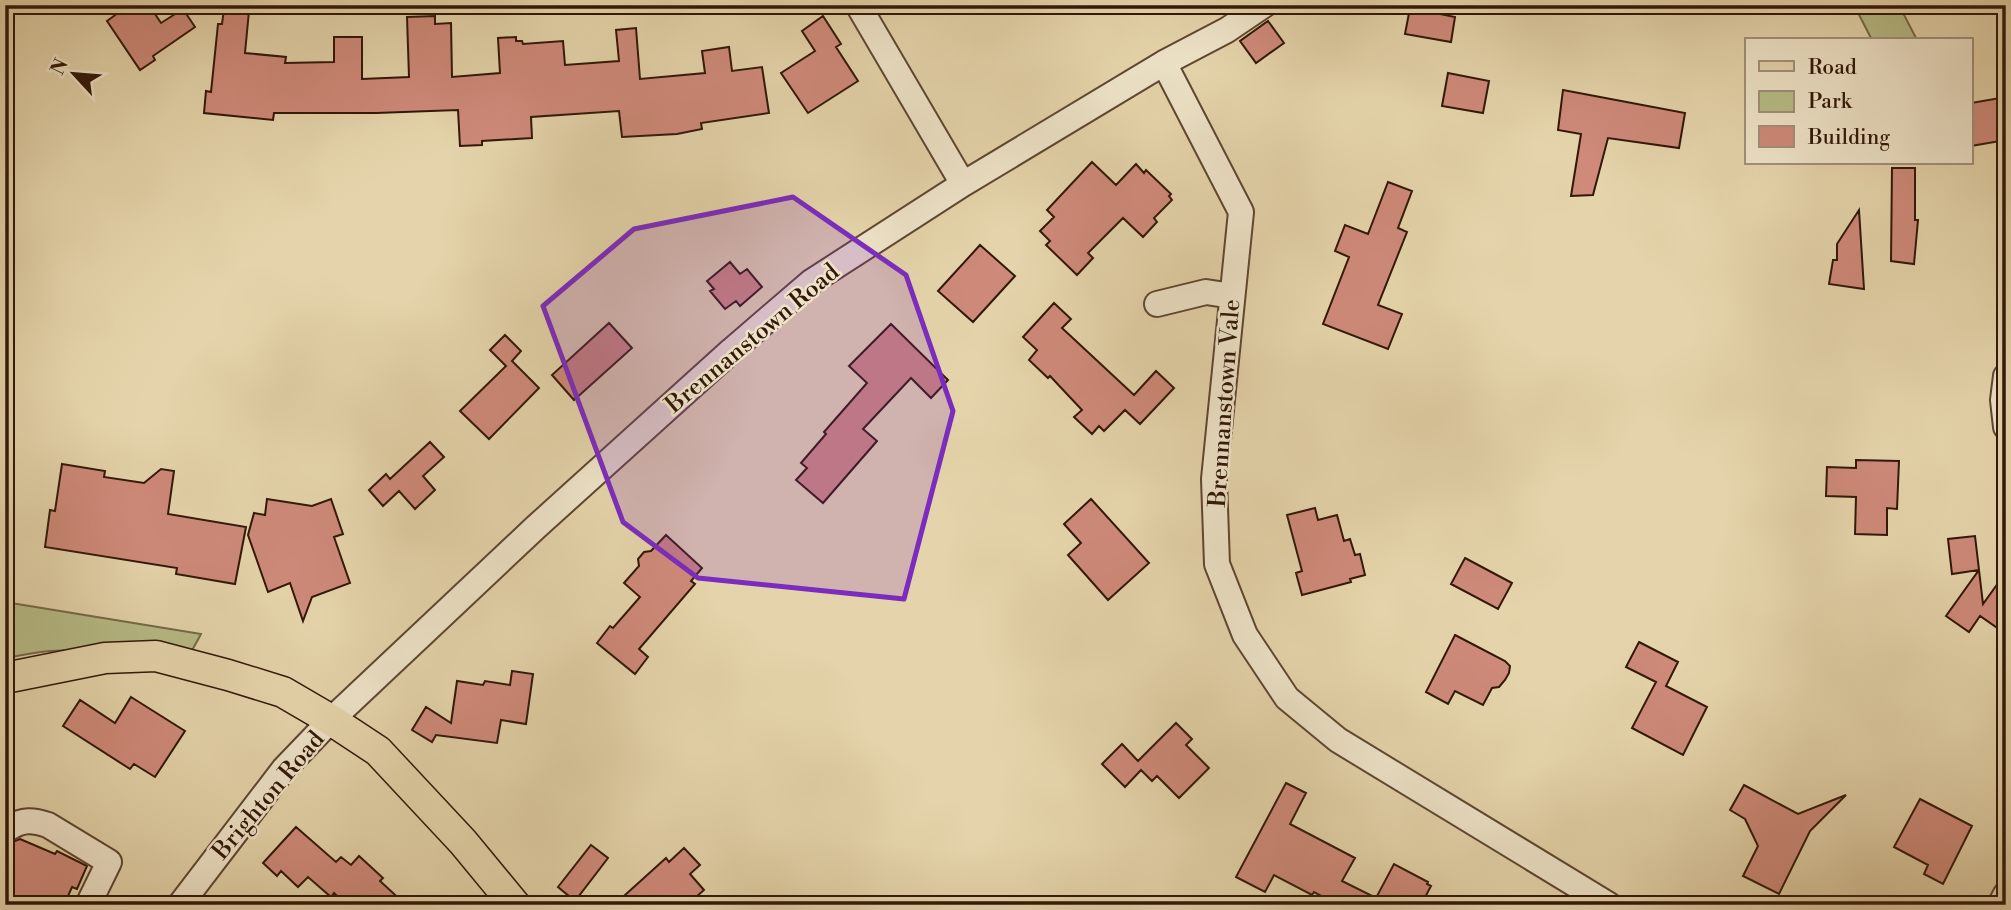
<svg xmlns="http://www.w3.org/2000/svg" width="2011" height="910" font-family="'Libre Bodoni',serif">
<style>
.green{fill:#b7bc87;stroke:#746a48;stroke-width:2}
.building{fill:#cf8a7a;stroke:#311708;stroke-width:2}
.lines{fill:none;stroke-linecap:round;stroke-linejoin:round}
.minor-casing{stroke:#5e4631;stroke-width:28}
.major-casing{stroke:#311708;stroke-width:33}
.minor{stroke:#eee3c8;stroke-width:24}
.major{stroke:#e5d4ab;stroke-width:30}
.marked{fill:#7b2cbf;fill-opacity:0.2;stroke:#7b2cbf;stroke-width:5;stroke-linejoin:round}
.labels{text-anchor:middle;stroke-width:5;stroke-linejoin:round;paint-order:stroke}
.street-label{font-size:24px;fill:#311708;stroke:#eee3c8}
</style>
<rect width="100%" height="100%" fill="#e5d4ab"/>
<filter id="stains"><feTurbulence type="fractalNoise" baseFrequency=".00286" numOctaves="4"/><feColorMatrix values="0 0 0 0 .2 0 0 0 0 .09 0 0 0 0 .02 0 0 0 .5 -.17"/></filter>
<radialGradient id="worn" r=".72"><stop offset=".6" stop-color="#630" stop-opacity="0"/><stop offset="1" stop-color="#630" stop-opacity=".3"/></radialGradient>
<path class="green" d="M1854,5H1899L1917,40H1872Z
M5,602L201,634L189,656C130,652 63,643 5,659Z"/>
<path class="building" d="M129,5H149L161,23L183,9L195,27L153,56L155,60L140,70L107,21Z
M1410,8L1455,17L1451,42L1405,34Z
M224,9L249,11L245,53L286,57L285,63L334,62V37H362V79L409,77L407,17L435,16V24L451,23L452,77L500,73L498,38L516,37V41H522L523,44L563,41L565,65L619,61L616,30L636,28L640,79L705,73L702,51L729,47L732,71L762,67L769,113L701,123L702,129L677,134L622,137L619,111L531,117L532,138L482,141V145L460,146L458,110L376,113H274L273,120L204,113L206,91L211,92L218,24H222Z
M823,16L841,44L836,47L858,81L808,113L781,73L815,51L802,31Z
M1268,21L1284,43L1256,63L1240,41Z
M1448,73L1489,81L1483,113L1442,106Z
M1563,90L1685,113L1679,148L1608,138L1593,195L1571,196L1581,134L1558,130Z
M2006,97V140L1971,146V103Z
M1092,162L1116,185L1136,164L1144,173L1146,170L1171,194L1169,196L1172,200L1154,218L1157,222L1143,237L1123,218L1088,253L1093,258L1077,275L1046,245L1050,241L1040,231L1054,217L1047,210Z
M1892,168H1915V220H1918L1914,264L1891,261Z
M1388,182L1412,191L1398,228L1407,232L1378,305L1402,314L1388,349L1323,324L1349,257L1335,251L1345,225L1368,234Z
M1859,210L1864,289L1829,284L1833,260H1837V244Z
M980,245L1015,276L973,322L938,291Z
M730,262L740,274L747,269L762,287L740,306L736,301L725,309L710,291L714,289L707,281Z
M1054,303L1071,319L1062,328L1134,395L1156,371L1174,388L1140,424L1125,410L1104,431L1099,426L1092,434L1074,417L1082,410L1050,376L1048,378L1029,360L1037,350L1023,337Z
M609,323L632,348L574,400L552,375Z
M891,324L948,380L931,398L911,378L863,429L877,441L823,503L796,480L807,468L801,463L826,434L824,432L867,383L849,366Z
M505,335L521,351L512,361L539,388L489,439L460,411L506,366L490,350Z
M430,442L444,457L423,476L435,490L415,509L399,491L383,506L369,490L386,474L390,479Z
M1856,460L1899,461L1897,509L1887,508V535L1855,534L1856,497L1826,496L1827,467L1856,468Z
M62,464L105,471L104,477L144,483L161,469L174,471L168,514L246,527L235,584L176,574L177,568L45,547L50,510L55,511Z
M267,499L312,506L331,499L343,534L334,537L350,583L312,597L303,621L290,583L268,592L248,535L254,513L265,515Z
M1091,499L1149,563L1108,600L1068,555L1081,543L1064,524Z
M1315,508L1318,520L1337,515L1344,541L1350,539L1355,555L1360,554L1365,575L1350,579L1351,582L1302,595L1296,573L1302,571L1287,515Z
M666,535L702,568L691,581L695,584L639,649L648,657L635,674L597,643L610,626L613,628L640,597L624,583L639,566L638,559L644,552L651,551Z
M1975,536L1979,570L1952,574L1948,539Z
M1465,558L1512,583L1498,609L1451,584Z
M1979,570L1983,604L2006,572V634L1980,616L1969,632L1946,616Z
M1455,635L1505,661L1510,666L1509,673L1505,680L1499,687L1492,688L1483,705L1455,691L1448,704L1426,692Z
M1639,642L1678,662L1666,686L1707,707L1683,755L1632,728L1656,682L1626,667Z
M512,671L533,674L526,724L501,720L497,743L436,735L432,742L412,730L426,707L451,723L457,681L483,685L485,681L510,685Z
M131,697L185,731L155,777L134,764L130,769L63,726L80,700L115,723Z
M1176,723L1192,739L1186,745L1209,768L1179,798L1157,776L1152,781L1141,770L1125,787L1102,764L1122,744L1138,761Z
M1286,783L1306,793L1290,824L1355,858L1342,881L1376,898L1394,864L1428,882L1427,884L1431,886L1421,905H1338L1314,892L1312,895L1274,875L1265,892L1236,877Z
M1744,785L1798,814L1846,795L1810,831L1779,894L1743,876L1758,846L1745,819L1730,810Z
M1920,799L1972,826L1943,884L1924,874L1928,865L1894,847Z
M296,827L336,862L341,857L351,865L359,856L383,878L380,881L406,905H347L334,893L331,897L308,877L298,887L281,871L277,876L263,863Z
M20,839L55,854L57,851L87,866L77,889L72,887L64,905H5V842L10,843Z
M591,845L608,858L575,901L558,887Z
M684,848L700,865L690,874L704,890L687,905H614L666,858L669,862Z"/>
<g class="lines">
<g class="minor-casing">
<path id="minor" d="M858,5L963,184
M1164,63L1241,212L1214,479L1217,564L1245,635L1287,698L1338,740L1609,905
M1157,304L1206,292L1232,296
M2006,376L2003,400L2006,427
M9,828C23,819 33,820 48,825L109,862L88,905
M180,905L284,769L331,720L536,527L732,350L811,282L963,184L1164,63L1227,30L1264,5
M2000,905L2006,894"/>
</g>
<g class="major-casing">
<path id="major" d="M5,678L105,658L156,656L228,675L283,692L331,720L378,751L463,842L515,905"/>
</g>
<use href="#minor" class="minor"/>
<use href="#major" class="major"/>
</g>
<path class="marked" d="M793,197L906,275L953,411L904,599L698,578L623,522L543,306L634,229Z"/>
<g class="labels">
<g class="street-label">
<text transform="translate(752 338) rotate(-40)" y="8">Brennanstown Road</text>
<text transform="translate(1224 403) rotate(-86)" y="8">Brennanstown Vale</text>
<text transform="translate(268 795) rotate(-50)" y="8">Brighton Road</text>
</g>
</g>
<rect width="2011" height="910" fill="none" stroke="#e5d4ab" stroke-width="28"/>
<rect x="7" y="7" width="1997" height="896" fill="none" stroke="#311708" stroke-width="3.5"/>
<rect x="14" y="14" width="1983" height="882" fill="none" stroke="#311708" stroke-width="2"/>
<rect x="1745" y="38" width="228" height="126" fill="#eee3c8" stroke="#a2917b" stroke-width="2"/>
<rect x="1759" y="61" width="35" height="10" fill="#e5d4ab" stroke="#a2917b" stroke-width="2"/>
<text x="1808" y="74" font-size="21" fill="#311708">Road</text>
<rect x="1759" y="91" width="35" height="21" fill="#b7bc87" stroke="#a2917b" stroke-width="2"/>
<text x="1808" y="108" font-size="21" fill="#311708">Park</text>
<rect x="1759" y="126" width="35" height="21" fill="#cf8a7a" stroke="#a2917b" stroke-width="2"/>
<text x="1808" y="144" font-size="21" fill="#311708">Building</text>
<g transform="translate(74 74) rotate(296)" stroke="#eee3c8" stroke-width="5" paint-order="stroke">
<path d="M0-5L12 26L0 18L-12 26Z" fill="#311708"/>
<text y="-10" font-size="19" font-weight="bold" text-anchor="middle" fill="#311708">N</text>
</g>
<rect width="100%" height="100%" filter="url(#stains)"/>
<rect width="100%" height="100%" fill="url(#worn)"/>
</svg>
